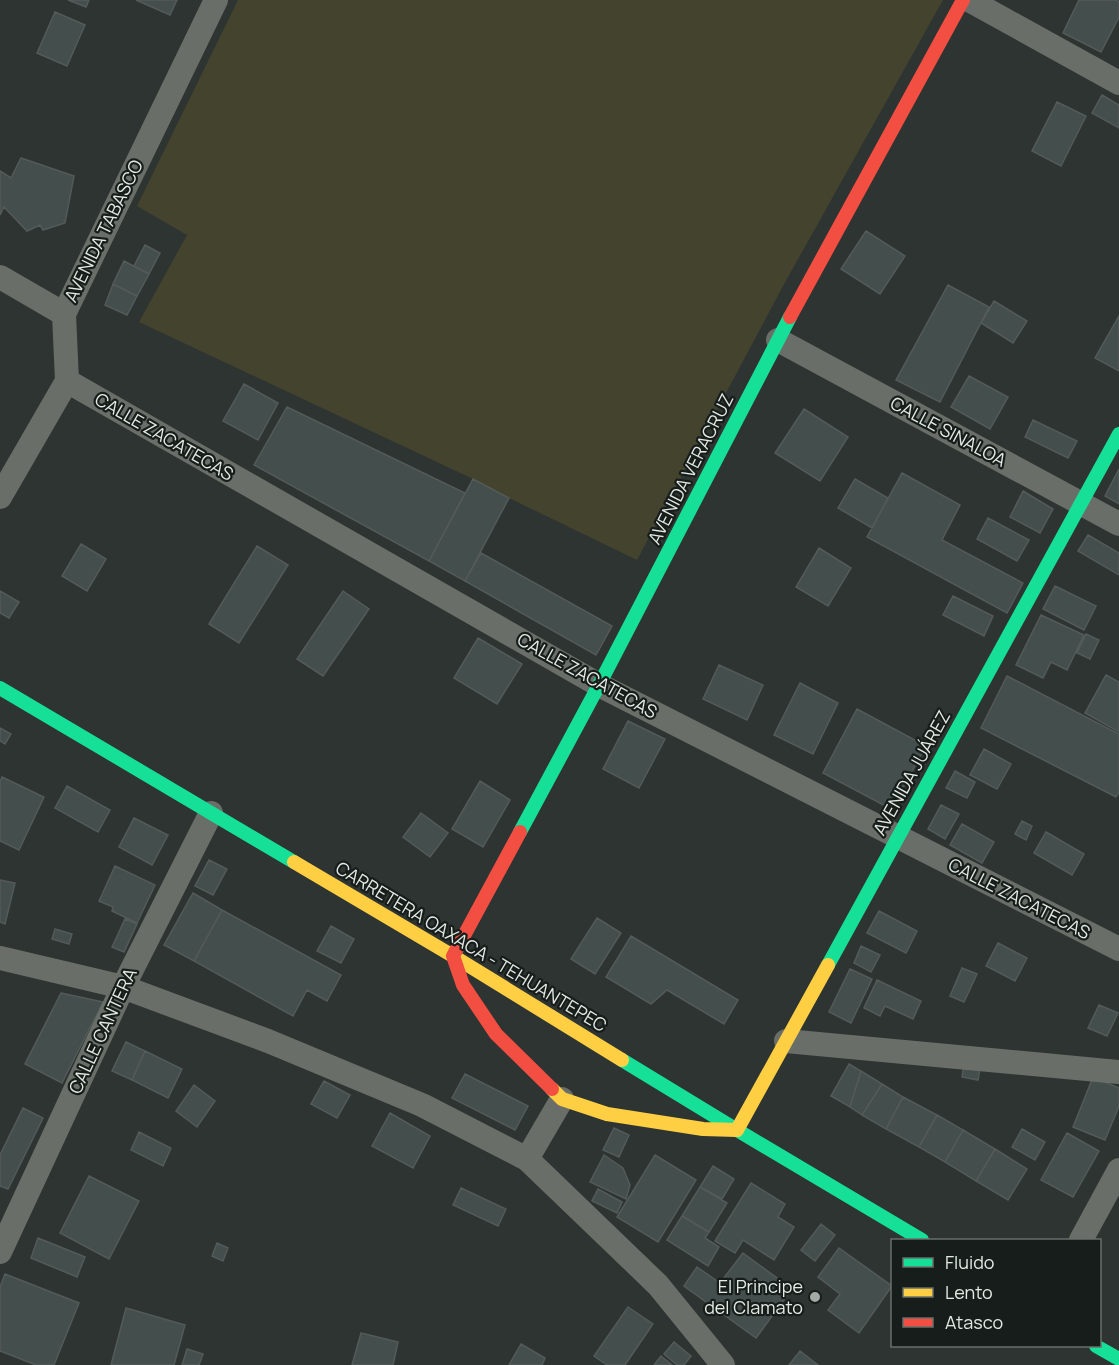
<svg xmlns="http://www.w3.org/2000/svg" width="1119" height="1365" font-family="Manrope,sans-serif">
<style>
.green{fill:#44432e}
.building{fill:#444e4c;stroke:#545a59;stroke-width:1.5}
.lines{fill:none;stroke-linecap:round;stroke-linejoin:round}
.street{stroke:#6a6e69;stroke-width:24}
.fast{stroke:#16e098;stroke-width:14}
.slow{stroke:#ffcf43;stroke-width:14}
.jam{stroke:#f24e42;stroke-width:14}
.poi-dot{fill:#a3aaa6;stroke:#171d1a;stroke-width:2}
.labels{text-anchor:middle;stroke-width:4.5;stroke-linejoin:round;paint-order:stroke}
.street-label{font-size:18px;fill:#e2eae5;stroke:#171d1a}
.poi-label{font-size:18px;fill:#e2eae5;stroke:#171d1a;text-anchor:end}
</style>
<rect width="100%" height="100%" fill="#2e3431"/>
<path class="green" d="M238,0H943L783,286L637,560L509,498L473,479L139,322L187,235L137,206Z"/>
<path class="building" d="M68,0H89L86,7Z
M136,0H177L170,15Z
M1079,0H1116L1119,2V17L1101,52L1063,33Z
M55,12L85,25L67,66L37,53Z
M1102,95L1119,105V128L1092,113Z
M1057,102L1086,116L1061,166L1032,151Z
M21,158L74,176L65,223L43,230L40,225L27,231L4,207L0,215V171L11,178Z
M866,231L905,256L880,294L841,269Z
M145,245L160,253L149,274L134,266Z
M124,261L149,274L137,296L113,284Z
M113,284L137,296L127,315L105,305Z
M948,285L989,307L940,402L896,380Z
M994,301L1027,321L1013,343L981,323Z
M1119,316V371L1095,358Z
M969,376L1008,397L990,429L951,407Z
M244,384L278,403L258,440L223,421Z
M287,407L465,493L429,561L254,465Z
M804,409L848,437L820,481L775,453Z
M1033,420L1077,441L1068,458L1025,437Z
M1119,469V504L1105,496Z
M902,473L960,505L942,540L1023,583L1007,613L867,537Z
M473,479L509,498L465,581L429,561Z
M855,479L888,498L872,528L838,508Z
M1023,491L1053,509L1040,533L1010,517Z
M988,518L1029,540L1017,561L977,539Z
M1088,535L1119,553V575L1078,551Z
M81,544L106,559L87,591L62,576Z
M257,546L288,565L239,643L209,624Z
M819,548L851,568L828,606L796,587Z
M481,553L612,626L596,655L465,581Z
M1055,586L1096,606L1084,630L1043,609Z
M0,591L19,602L9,618L0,613Z
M343,591L369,609L323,676L297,659Z
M953,596L993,616L984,636L943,615Z
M1041,615L1084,635L1067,670L1051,662L1043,678L1016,665Z
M1086,634L1099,640L1090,659L1077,653Z
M478,638L522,664L497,704L454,678Z
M719,665L763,685L747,720L703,699Z
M1106,675L1119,682V732L1085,713Z
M1007,676L1119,734V792L1116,797L981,728Z
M800,683L838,703L813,754L774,735Z
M857,709L926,746L891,809L823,773Z
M628,721L665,739L639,788L603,769Z
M0,728L11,734L5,744L0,741Z
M984,749L1011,764L997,789L970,775Z
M955,771L975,782L967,798L946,788Z
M2,777L44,797L19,850L0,841V782Z
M480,781L510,800L483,847L452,829Z
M67,786L110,810L98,832L55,808Z
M941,805L959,814L945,839L928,829Z
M421,813L448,833L430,857L403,837Z
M134,818L168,835L152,865L119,847Z
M1022,821L1032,826L1026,840L1015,834Z
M962,824L994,842L982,863L950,845Z
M1046,832L1084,854L1072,875L1034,853Z
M209,860L227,869L213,895L195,886Z
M115,866L155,885L137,923L112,911L113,907L99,901Z
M0,880L15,883L5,924L0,922Z
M193,893L222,910L194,961L164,945Z
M222,910L341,975L327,1001L307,990L293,1016L194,961Z
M879,911L917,931L906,953L867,933Z
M597,918L621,933L595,974L571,959Z
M125,919L137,924L124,952L112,947Z
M331,926L354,939L341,963L317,951Z
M55,929L72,934L69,944L52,939Z
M631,936L738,1000L724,1024L667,990L651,1004L606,977Z
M998,943L1027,958L1015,981L986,966Z
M861,946L880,955L871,972L854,963Z
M962,968L977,974L964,1002L950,996Z
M850,969L872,979L851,1023L829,1012Z
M877,980L921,1001L913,1019L885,1006L880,1016L864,1008Z
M61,993L103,1002L62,1083L25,1064Z
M1099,1005L1118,1013L1107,1036L1088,1028Z
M126,1042L145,1051L132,1080L112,1071Z
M145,1051L182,1069L168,1098L132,1080Z
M849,1064L861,1071L850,1107L831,1096Z
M964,1065L980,1068L978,1080L962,1077Z
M861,1071L882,1084L862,1115L850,1107Z
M465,1074L528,1106L515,1130L452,1098Z
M1093,1077L1119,1088V1106L1105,1140L1073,1127Z
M324,1081L350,1095L337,1118L311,1104Z
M882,1084L903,1097L886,1129L862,1115Z
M194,1085L215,1101L197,1127L176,1111Z
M903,1097L937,1115L919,1147L886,1129Z
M23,1108L43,1118L8,1189L0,1186V1155Z
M390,1113L430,1136L413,1168L372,1146Z
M937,1115L963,1130L945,1162L919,1147Z
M614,1128L629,1135L619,1157L603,1150Z
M1022,1129L1045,1142L1035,1160L1012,1147Z
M963,1130L995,1149L976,1181L945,1162Z
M139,1132L171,1148L163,1166L131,1150Z
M1067,1133L1099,1151L1073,1197L1041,1180Z
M995,1149L1027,1169L1008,1200L976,1181Z
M604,1155L623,1168L630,1185L626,1199L590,1182Z
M655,1155L696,1180L658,1242L617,1217Z
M713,1166L734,1179L722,1199L700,1187Z
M89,1176L139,1201L109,1259L60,1233Z
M751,1183L785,1204L778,1217L794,1227L774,1260L743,1240L735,1253L715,1241Z
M700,1187L727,1203L709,1232L682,1216Z
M461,1188L506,1209L498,1226L453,1205Z
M598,1189L622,1202L617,1213L592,1201Z
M682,1216L709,1232L705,1238L719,1247L708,1266L667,1240Z
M821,1224L835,1235L815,1261L801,1250Z
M38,1238L85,1257L77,1277L31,1258Z
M217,1243L228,1248L223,1261L212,1256Z
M839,1248L892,1286L859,1333L828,1310L840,1294L818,1277Z
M743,1253L792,1289L756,1338L684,1286L697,1267L720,1283Z
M5,1274L79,1303L54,1365H36L0,1351V1287Z
M628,1307L653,1324L625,1365H607L594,1356Z
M126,1308L185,1325L174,1365H111Z
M361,1333L398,1342L393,1365H352Z
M674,1342L691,1356L684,1365H677L664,1354Z
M521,1344L545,1358L542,1365H509Z
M187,1349L203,1354L199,1365H182Z
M800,1351L818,1365H789Z
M661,1356L672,1365H654Z"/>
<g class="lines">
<path class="street" d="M969,0L1119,83
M0,277L64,314
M778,340L1119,524
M67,381L599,685L1119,949
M0,497L67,381L64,314L216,0
M0,958L123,987L268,1041L422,1105L527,1159L658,1285L723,1365
M786,1041L1119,1072
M527,1159L562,1099
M1081,1240L1119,1170
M0,1252L123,987L211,813"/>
<path class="fast" d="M0,688L294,862
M520,832L599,685L790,317
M828,965L1119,434
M622,1060L737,1130L922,1240
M1096,1346L1119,1359"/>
<path class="slow" d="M294,862L453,956L622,1060
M552,1089L562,1099L607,1114L703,1129L737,1130L828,965"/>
<path class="jam" d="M790,317L963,0
M520,832L453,956L463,985L496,1034L552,1089"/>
</g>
<circle class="poi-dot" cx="815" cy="1297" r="6"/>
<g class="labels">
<g class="street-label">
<text transform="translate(104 231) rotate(-64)" y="6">AVENIDA TABASCO</text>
<text transform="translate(948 432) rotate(28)" y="6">CALLE SINALOA</text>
<text transform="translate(164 437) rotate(30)" y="6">CALLE ZACATECAS</text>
<text transform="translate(691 469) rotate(-63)" y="6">AVENIDA VERACRUZ</text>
<text transform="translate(587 676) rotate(29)" y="6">CALLE ZACATECAS</text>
<text transform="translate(912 773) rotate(-61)" y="6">AVENIDA JUÁREZ</text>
<text transform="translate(1019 899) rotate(27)" y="6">CALLE ZACATECAS</text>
<text transform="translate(471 947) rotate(31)" y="6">CARRETERA OAXACA - TEHUANTEPEC</text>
<text transform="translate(103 1031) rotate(-65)" y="6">CALLE CANTERA</text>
</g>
<g class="poi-label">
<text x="803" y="1293">El Principe<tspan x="803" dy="21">del Clamato</tspan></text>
</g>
</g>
<rect x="891" y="1239" width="210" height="108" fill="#171d1a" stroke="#686f6b" stroke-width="1.5"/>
<rect x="903" y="1258" width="30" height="9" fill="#16e098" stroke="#686f6b" stroke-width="1.5"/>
<text x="945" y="1269" font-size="18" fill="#e2eae5">Fluido</text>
<rect x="903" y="1288" width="30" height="9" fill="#ffcf43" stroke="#686f6b" stroke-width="1.5"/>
<text x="945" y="1299" font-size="18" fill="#e2eae5">Lento</text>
<rect x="903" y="1318" width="30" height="9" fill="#f24e42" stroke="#686f6b" stroke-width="1.5"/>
<text x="945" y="1329" font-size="18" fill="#e2eae5">Atasco</text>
</svg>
